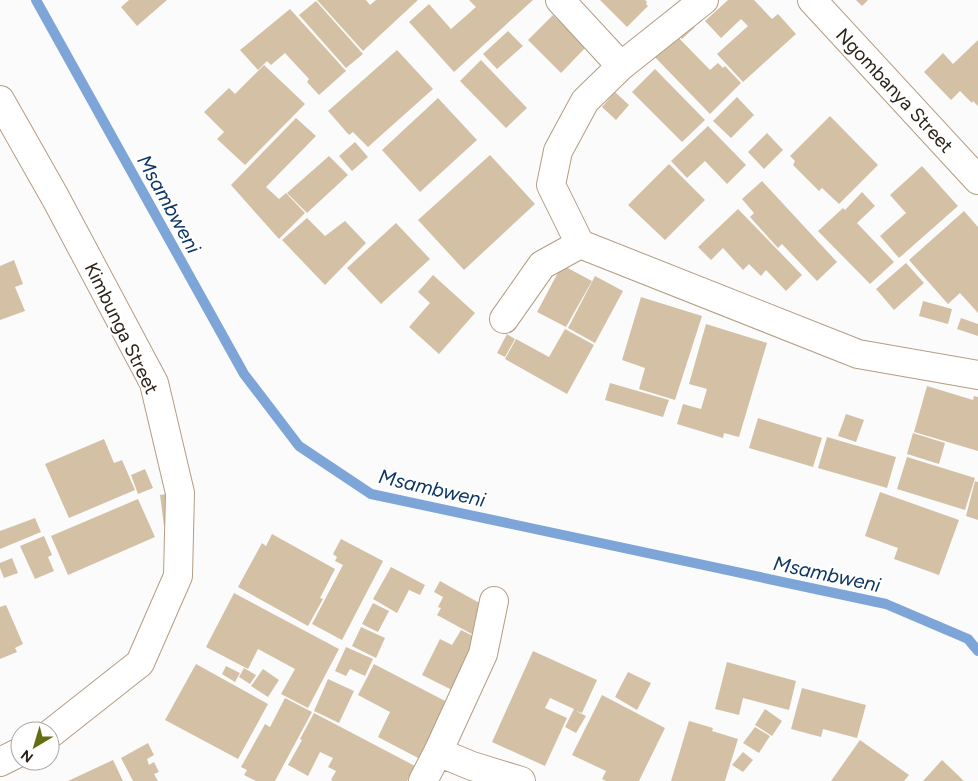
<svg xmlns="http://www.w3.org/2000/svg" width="978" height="781" font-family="Figtree,sans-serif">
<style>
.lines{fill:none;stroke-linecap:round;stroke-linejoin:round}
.stream{stroke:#7da5d7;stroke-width:10}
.building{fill:#d4c1a5}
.minor-casing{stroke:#b39d83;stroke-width:30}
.minor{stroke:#fff;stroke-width:28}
.labels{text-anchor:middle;stroke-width:4.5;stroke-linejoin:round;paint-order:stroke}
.street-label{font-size:19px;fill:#2b2319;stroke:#fff}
.water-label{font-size:20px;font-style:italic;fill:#0d3664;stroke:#fff}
</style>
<rect width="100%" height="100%" fill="#fbfbfb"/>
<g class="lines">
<path class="stream" d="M36,0L244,374L299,446L371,494L886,604L968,639L978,651"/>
</g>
<path class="building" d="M129,0H167L137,26L121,7Z
M317,0H366L370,5L376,0H418L363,51Z
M469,0H533L454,72L409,22L429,4L451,29L476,7Z
M600,0H645L647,2L646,4L648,6L627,27Z
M728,0H754L772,19L778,14L796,34L743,82L717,54L748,26L741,19L721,38L705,21Z
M856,0H868L862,6Z
M316,1L363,54L346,68L299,15Z
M290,9L346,71L319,95L307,82L309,79L285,53L271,65L267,61L258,70L240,50Z
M553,15L586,47L561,73L528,40Z
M687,18L695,27L682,39L674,31Z
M508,31L523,46L497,69L483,54Z
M673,32L710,70L718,63L723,68L725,66L741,83L710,114L648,50Z
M978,40V106L973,101L972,103L960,91L951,100L924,72L943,53L953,64Z
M397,50L433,89L368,147L353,132L349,135L328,111Z
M481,60L527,108L506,128L460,81Z
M264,65L305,104L245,165L217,139L224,132L204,112L229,88L235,94Z
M655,69L705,120L682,142L632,92Z
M615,92L629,105L616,120L602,107Z
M737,97L754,115L731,138L713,121Z
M438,98L477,140L420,192L382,150Z
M830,116L878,165L839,204L822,188L819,191L793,165L795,161L790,156Z
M296,118L316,136L266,187L279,199L286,193L305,213L279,239L231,185Z
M708,126L746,165L727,184L705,161L687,178L671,161Z
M767,133L783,150L764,169L748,152Z
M355,142L368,157L352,171L339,156Z
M490,155L535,204L464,270L418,220Z
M329,156L348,175L307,213L287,193Z
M669,164L705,200L665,240L628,205Z
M922,166L958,206L899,258L880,236L906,213L890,195Z
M762,181L837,262L817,281L782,244L778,248L750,217L754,213L742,199Z
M862,192L875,206L857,223L894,262L870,284L818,231L843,208L845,210Z
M738,209L802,275L786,291L766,270L761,276L749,264L743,270L723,248L711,260L698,247Z
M964,211L978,227V313L960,293L948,304L909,260Z
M307,218L325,236L345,221L366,243L325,285L282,240Z
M396,223L430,259L381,304L347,268Z
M14,260L23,284L15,287L25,311L0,320V266Z
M906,263L924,283L894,310L876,289Z
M562,265L592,281L566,327L537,312Z
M433,275L475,313L439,354L409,327L430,303L418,292Z
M595,276L623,291L595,343L568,328Z
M641,297L702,316L675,400L639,389L645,368L622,360Z
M923,301L952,309L948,324L919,316Z
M961,318L978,324V336L957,329Z
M706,324L767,343L739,437L724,433L723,438L677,424L683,404L701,409L707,389L689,384Z
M565,329L594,345L567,394L505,359L516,339L549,357Z
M507,334L515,339L505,357L497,353Z
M610,383L669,400L663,417L605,400Z
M927,386L973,400L974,396L978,397V451L914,432Z
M846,414L864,420L856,442L838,436Z
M758,418L822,438L813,467L749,448Z
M913,433L945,443L939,464L907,454Z
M827,437L896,457L887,488L818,468Z
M104,439L114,463L122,460L135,490L69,518L45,464Z
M907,457L975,478L965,510L897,489Z
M145,469L153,488L138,494L131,475Z
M975,481L978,482V520L966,516Z
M183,491L187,523L164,526L160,495Z
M880,492L959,520L939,575L894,559L898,548L865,536Z
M138,499L155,537L68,575L51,536Z
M35,518L41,532L0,549V531Z
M272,534L335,569L320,598L323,599L308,626L238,587L262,543L266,546Z
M44,536L52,555L48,557L54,571L35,579L20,546Z
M341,539L383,561L342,640L312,624L343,565L335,561L337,557L333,554Z
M12,558L18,573L4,578L0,568V563Z
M391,567L425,585L420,595L409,590L397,613L373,599Z
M440,581L494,611L479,638L437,615L441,608L438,607L443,597L434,592Z
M234,593L339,649L308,708L281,694L295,669L258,649L248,669L206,647Z
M373,603L389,611L378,632L362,624Z
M6,605L23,644L15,648L17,652L0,659V607Z
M361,627L385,638L376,658L352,646Z
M461,630L479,639L452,690L422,675L440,639L452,645Z
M346,647L373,659L365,676L350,669L346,676L335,671Z
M533,651L597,680L582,713L576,711L586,716L576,733L565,727L574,709L550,698L545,708L567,718L545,766L492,742Z
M727,662L796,681L789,710L743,698L739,715L715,709Z
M196,664L268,704L238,759L165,720Z
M374,664L449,703L420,759L378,737L390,712L358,695Z
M226,666L240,673L235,682L222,674Z
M244,668L256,675L250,684L239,677Z
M263,669L279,680L268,697L251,686Z
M628,672L651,683L637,710L615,697Z
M328,679L354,691L339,723L314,711Z
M802,688L866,705L857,738L823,729L821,737L791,729Z
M602,695L665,728L639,781H606L602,779L606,771L572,755Z
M285,698L312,712L275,781H256L244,775L247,770L241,767L265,724L270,727Z
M765,709L782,721L772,736L755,725Z
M314,713L415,766L407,781H333L331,780L336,771L328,767L333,758L320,752L308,776L288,765L302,740L300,739Z
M689,721L713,728L712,731L738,739L725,781H671Z
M755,727L770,736L759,753L743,743Z
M860,740L909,775L904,781H831Z
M148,743L154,755L147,759L149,765L154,762L159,772L154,774L158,781H133L121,758Z
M743,752L753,760L743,772L732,765Z
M113,760L123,781H68Z
M942,760L964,781H923Z"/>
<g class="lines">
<g class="minor-casing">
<path id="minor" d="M560,0L621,66
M812,0L978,180
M0,100L55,197L154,383L180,493L178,576L140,663L50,734
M580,244L551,185L558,151L585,101L621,66L704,0
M504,319L542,265L580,244L858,354L978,375
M438,752L472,766L521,781
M0,762L20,752
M423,781L438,752L483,654L494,601"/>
</g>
<use href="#minor" class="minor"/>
</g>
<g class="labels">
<g class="street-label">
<text transform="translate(895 90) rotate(47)" y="7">Ngombanya Street</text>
<text transform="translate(122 328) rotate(64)" y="7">Kimbunga Street</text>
</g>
<g class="water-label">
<text transform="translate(169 204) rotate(61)" y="7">Msambweni</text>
<text transform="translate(432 488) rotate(13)" y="7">Msambweni</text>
<text transform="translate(827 574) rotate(12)" y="7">Msambweni</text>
</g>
</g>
<g transform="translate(35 746) rotate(218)"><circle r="24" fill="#ffffff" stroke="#aaa7a3"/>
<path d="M0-4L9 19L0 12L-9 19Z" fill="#656d12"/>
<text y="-8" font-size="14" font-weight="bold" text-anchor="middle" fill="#2b2319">N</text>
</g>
</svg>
